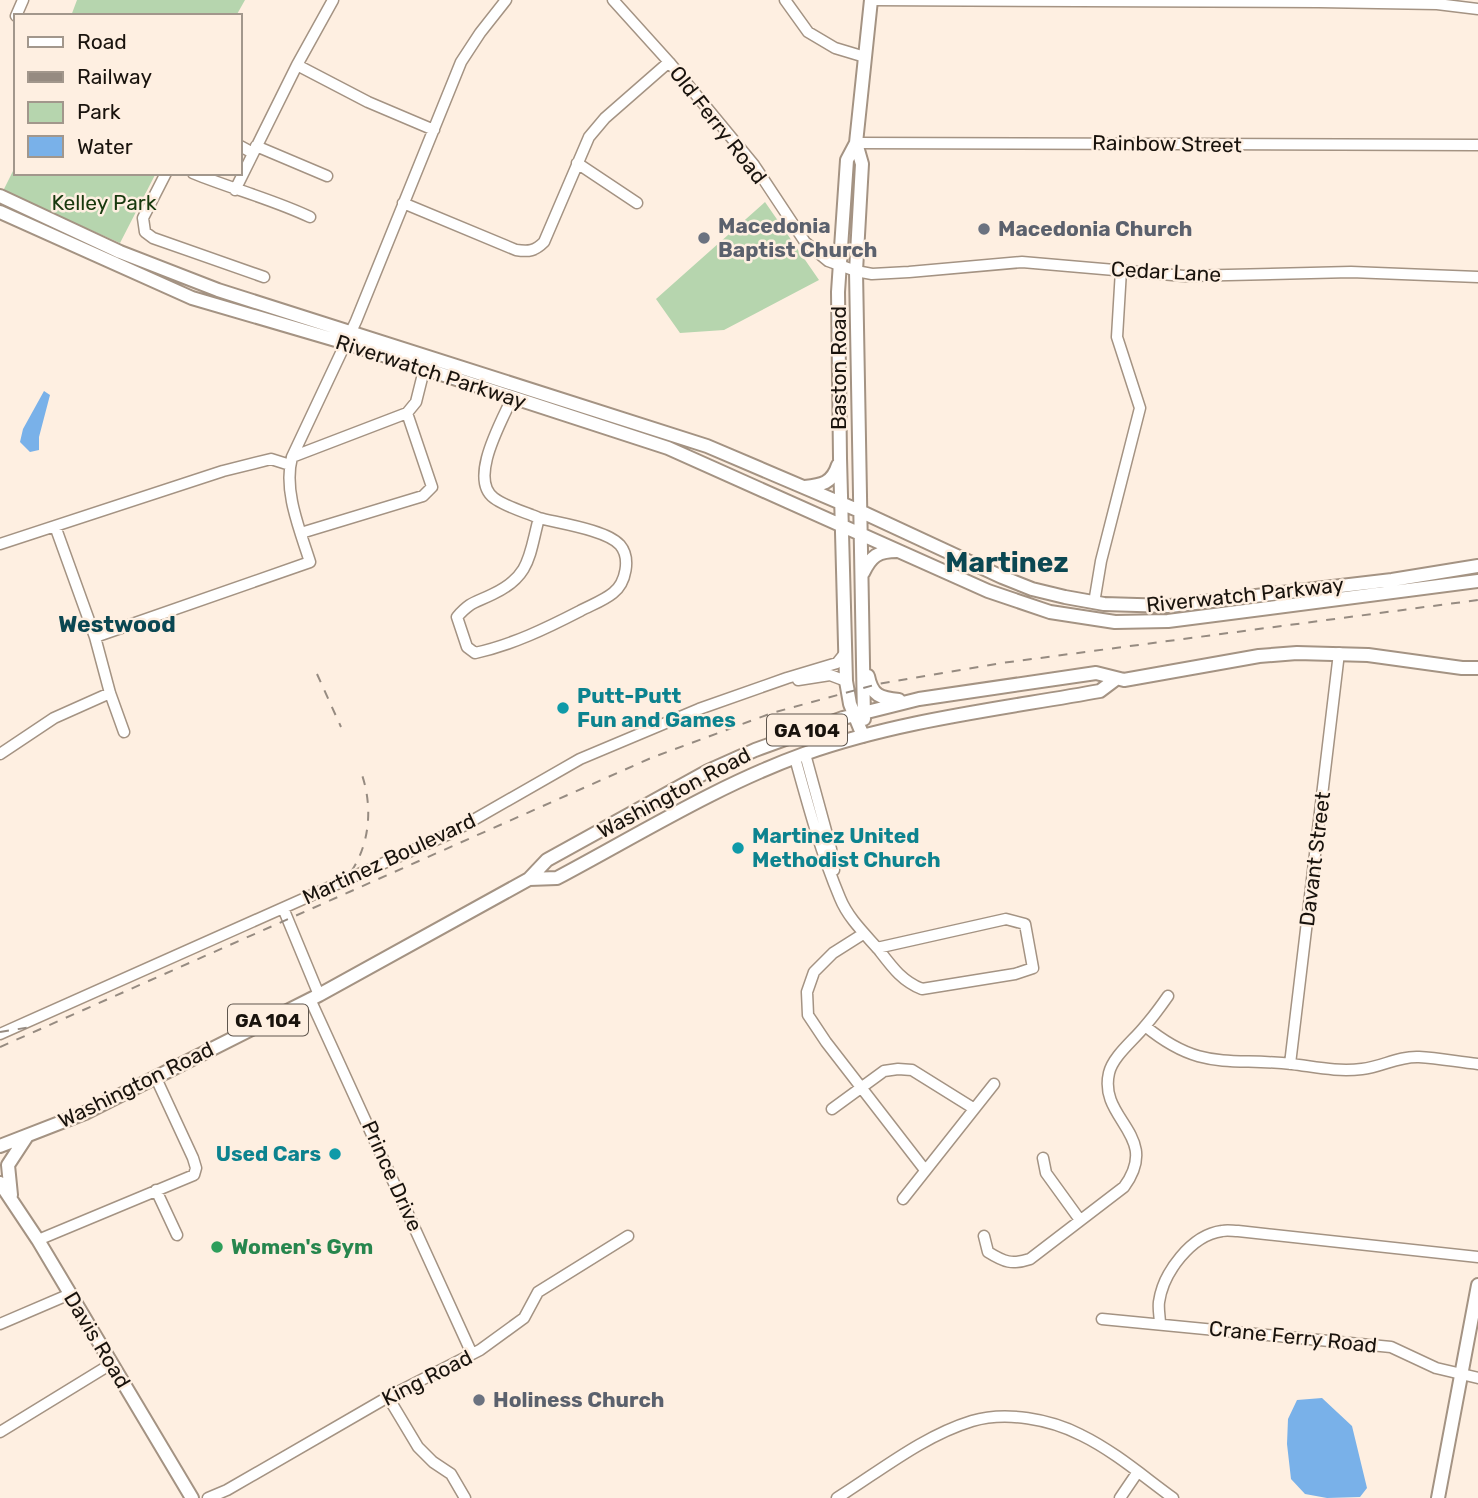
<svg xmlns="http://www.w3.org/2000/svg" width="1478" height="1498" font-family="Rubik,sans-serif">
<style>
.green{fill:#b6d5ae}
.water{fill:#79b1e9}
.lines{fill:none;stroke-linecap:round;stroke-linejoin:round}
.minor-casing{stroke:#a49383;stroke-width:13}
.major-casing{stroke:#a49383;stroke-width:16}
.minor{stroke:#fff;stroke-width:10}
.major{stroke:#fff;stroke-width:12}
.rail{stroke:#968b81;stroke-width:2;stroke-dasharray:9 9;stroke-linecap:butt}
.worship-dot{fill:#6b7280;stroke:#feefe1;stroke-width:2.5}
.culture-dot{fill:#0f9aa8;stroke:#feefe1;stroke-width:2.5}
.leisure-dot{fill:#2e9e5b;stroke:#feefe1;stroke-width:2.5}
.labels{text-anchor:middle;stroke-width:5;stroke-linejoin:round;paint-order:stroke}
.shield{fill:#feefe1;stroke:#5e554d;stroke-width:2}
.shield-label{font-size:19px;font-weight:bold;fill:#19130d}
.street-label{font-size:21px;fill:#19130d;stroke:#feefe1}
.park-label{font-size:21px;fill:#18390e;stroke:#feefe1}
.worship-label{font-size:21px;font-weight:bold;fill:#5b616d;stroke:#feefe1;text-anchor:start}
.culture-label{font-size:21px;font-weight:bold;fill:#0d838f;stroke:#feefe1;text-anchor:start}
.leisure-label{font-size:21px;font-weight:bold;fill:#27864d;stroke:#feefe1;text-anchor:start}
.neighbourhood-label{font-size:23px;font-weight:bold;fill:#0b4752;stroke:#feefe1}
.district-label{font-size:28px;font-weight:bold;fill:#0b4752;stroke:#feefe1}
</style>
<rect width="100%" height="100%" fill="#feefe1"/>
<path class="green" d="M77,0H245L236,16H71Z
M16,165V173H156L120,243L3,191Z
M765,202L819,280L724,330L680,333L656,299Z"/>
<path class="water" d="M44,391L50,395L39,437V450L30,452L20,442L23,429Z
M1322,1398L1352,1426L1367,1488L1360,1497L1327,1498L1305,1494L1291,1479L1287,1444L1288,1419L1297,1400Z"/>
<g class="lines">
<g class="minor-casing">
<path id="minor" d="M613,0L669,62L754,165L805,242L828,261L856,271L872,274L909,272L1022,262L1184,276L1351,272L1478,277
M785,0L808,32L835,48L865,57
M871,0L1319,2L1437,4L1478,9
M16,16L23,0
M297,65L368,102L434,130
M856,143L1478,145
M240,146L253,153
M256,146L327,176
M577,163L637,203
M166,173L143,218L145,232L153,238L264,277
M193,173C232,189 272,199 310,217
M235,190L297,65L333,0
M403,203L516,250C529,252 535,251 544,242L589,137L605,118L669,62
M512,398C502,421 468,479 494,498C506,507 525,512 539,518
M292,457L407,413L416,402L424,370
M539,518C558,523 607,530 620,545C631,558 626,583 613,593C603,601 591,605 580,611C547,628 512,645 475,653L467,647L457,617C471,601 475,603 493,594C531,576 529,555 539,518Z
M55,526L95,637L110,693L124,732
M301,533L423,496L432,487L407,413
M0,544L223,471L271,459L290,465
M1094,603L1101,561L1140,408L1117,337L1121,270
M95,637L310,562C300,530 283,491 292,457L356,321L461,62L480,33L506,0
M798,680L830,675L846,681
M0,754L54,718L110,693
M805,754L831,849L834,870
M795,758C808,805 821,853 840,898C848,918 865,934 879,950C892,967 902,981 922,989L1015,974L1033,968L1025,924L1006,919L877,948
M283,908L319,995
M863,934L833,953L814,972L807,992L808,1015L826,1042L925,1170
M310,999L472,1354
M1145,1026C1201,1072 1228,1057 1292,1064C1316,1067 1337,1072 1362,1069C1382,1067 1398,1056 1419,1057C1439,1058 1458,1062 1478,1064
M0,1034L449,834L580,759L699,709L787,678L837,663L845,653
M1290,1064L1339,653
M832,1109L884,1071L898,1069L912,1070L973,1108
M1043,1158L1046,1173L1080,1220
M156,1190L177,1235
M903,1199L994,1084
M984,1236L988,1252C1004,1262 1012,1265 1030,1259L1124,1187C1162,1135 1098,1120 1109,1073C1113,1056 1134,1040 1145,1026C1153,1017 1161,1006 1168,996
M38,1240L194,1175L196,1168L193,1158L155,1076
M1102,1319L1391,1347L1436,1368L1478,1378
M0,1324L70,1294
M1160,1324C1160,1317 1158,1309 1159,1302C1163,1273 1191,1235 1222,1231C1227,1230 1233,1231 1238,1231L1478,1257
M388,1397L418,1447L433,1462L451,1474L465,1498
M0,1432L111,1364
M208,1498L227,1490L388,1397L480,1350L524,1318L538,1292L628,1236
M837,1498C880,1471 923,1436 972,1421C1006,1411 1050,1419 1081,1435C1114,1451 1144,1477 1173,1498
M1120,1498L1137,1473"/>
</g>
<g class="major-casing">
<path id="major" d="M856,143L862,164L856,271L864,719
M0,196L120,252L218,290L707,446L862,512L1002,577L1032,589L1065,597L1104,604L1170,606L1392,580L1478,566
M0,212L192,298L346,343L668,448L988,591L1050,612L1115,622L1168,621L1478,581
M804,487C821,485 832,484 838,465
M863,573C871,556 878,551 897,551
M868,676C872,696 880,698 899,700
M863,736L850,704L846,681L840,458L838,292L847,160L856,143L871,0
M529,879L557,878C638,835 718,785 804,754C900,720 1001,709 1100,691L1116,679
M0,1146L85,1113L319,995L529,879L547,860L708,771L755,750L843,718L919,699L1096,673L1124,680L1259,656L1297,653L1368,655L1462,668H1478
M0,1183L38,1240L192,1498
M11,1195L8,1165L27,1136
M1438,1498L1478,1285"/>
</g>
<use href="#minor" class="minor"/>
<use href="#major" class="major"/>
<path class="rail" d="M317,674L341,727
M326,897C367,869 377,816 361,772
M0,1032L31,1027
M0,1047L651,758L772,713L878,684L1002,663L1478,600"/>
</g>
<g class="worship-dot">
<circle cx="984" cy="229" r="7"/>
<circle cx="704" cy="238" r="7"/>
<circle cx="479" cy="1400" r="7"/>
</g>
<g class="culture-dot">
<circle cx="563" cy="708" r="7"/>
<circle cx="738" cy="848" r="7"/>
<circle cx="335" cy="1154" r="7"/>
</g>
<circle class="leisure-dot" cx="217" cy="1247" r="7"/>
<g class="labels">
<g class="shield">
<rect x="767" y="714.5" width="80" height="31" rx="5"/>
<rect x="228" y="1004.5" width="80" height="31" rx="5"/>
</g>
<g class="shield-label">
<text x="807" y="737">GA 104</text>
<text x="268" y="1027">GA 104</text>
</g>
<g class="street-label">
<text transform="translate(718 125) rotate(52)" y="7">Old Ferry Road</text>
<text transform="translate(1167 144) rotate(1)" y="7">Rainbow Street</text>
<text transform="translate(1166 272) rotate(3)" y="7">Cedar Lane</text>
<text transform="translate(839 368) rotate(-90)" y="7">Baston Road</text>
<text transform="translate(431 372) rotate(18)" y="7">Riverwatch Parkway</text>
<text transform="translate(1245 595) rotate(-6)" y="7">Riverwatch Parkway</text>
<text transform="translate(674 793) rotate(-28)" y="7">Washington Road</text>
<text transform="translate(389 859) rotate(-25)" y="7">Martinez Boulevard</text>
<text transform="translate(1315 859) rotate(-83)" y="7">Davant Street</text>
<text transform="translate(136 1085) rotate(-26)" y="7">Washington Road</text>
<text transform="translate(392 1176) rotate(66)" y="7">Prince Drive</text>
<text transform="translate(1293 1337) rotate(6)" y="7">Crane Ferry Road</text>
<text transform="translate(97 1340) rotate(59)" y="7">Davis Road</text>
<text transform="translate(427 1378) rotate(-27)" y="7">King Road</text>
</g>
<g class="park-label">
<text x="104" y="210">Kelley Park</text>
</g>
<g class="worship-label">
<text x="718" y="233">Macedonia<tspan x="718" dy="24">Baptist Church</tspan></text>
<text x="998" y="236">Macedonia Church</text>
<text x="493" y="1407">Holiness Church</text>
</g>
<g class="culture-label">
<text x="577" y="703">Putt-Putt<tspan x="577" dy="24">Fun and Games</tspan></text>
<text x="752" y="843">Martinez United<tspan x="752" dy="24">Methodist Church</tspan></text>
<text x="321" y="1161" text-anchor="end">Used Cars</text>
</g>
<g class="leisure-label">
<text x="231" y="1254">Women's Gym</text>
</g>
<g class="neighbourhood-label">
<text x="117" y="632">Westwood</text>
</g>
<g class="district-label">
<text x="1007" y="572">Martinez</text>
</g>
</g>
<rect x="14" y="14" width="228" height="161" fill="#feefe1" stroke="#a2978c" stroke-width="2"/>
<rect x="28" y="37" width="35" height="10" fill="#ffffff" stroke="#a2978c" stroke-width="2"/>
<text x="77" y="49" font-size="21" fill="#19130d">Road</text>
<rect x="28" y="72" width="35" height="10" fill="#968b81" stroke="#a2978c" stroke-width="2"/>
<text x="77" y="84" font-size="21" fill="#19130d">Railway</text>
<rect x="28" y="102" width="35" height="21" fill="#b6d5ae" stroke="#a2978c" stroke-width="2"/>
<text x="77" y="119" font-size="21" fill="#19130d">Park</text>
<rect x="28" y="136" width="35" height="21" fill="#79b1e9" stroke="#a2978c" stroke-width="2"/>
<text x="77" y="154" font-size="21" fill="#19130d">Water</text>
</svg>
